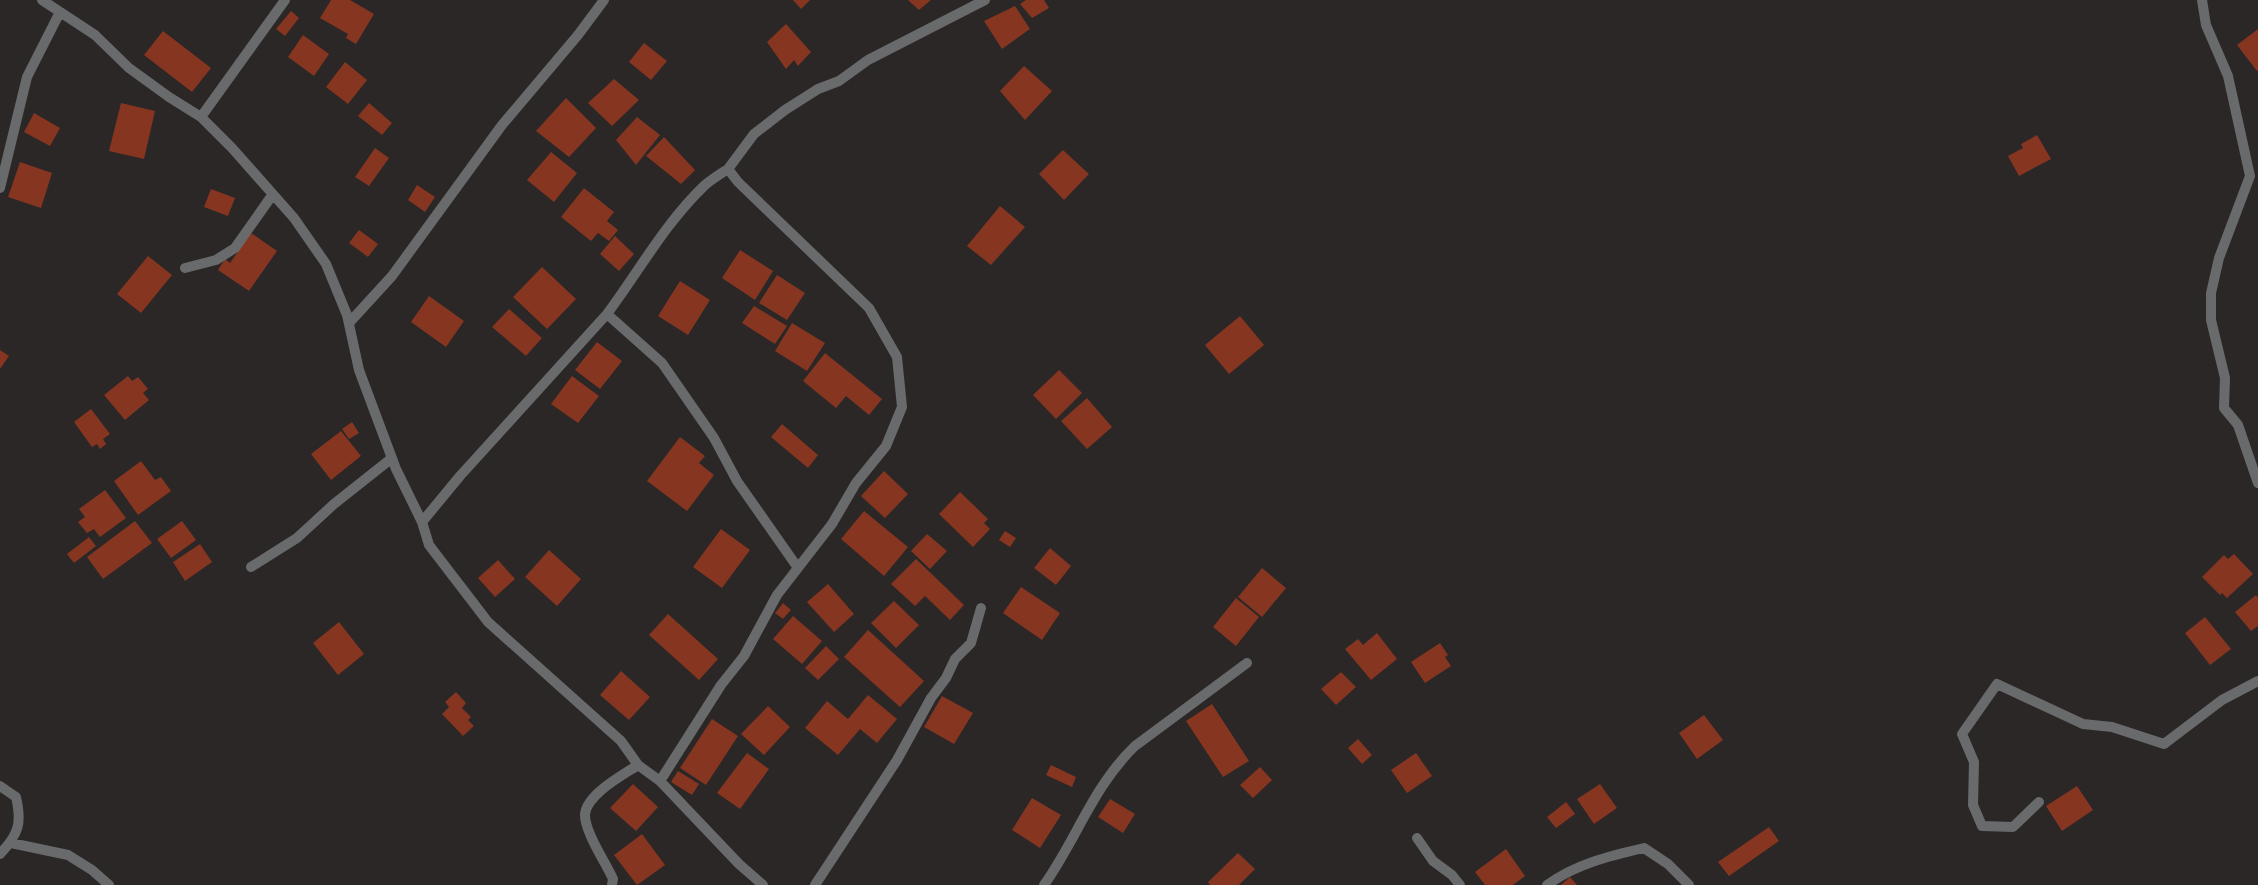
<svg xmlns="http://www.w3.org/2000/svg" width="2258" height="885" font-family="Manrope,sans-serif">
<style>
.building{fill:#863521}
.lines{fill:none;stroke-linecap:round;stroke-linejoin:round}
.street{stroke:#686a6b;stroke-width:10}
</style>
<rect width="100%" height="100%" fill="#2a2726"/>
<path class="building" d="M331,0H350L374,14L356,44L346,38L348,34L320,18Z
M793,0H810L801,9Z
M908,0H931L919,10Z
M1026,0H1044L1049,8L1032,18L1020,4Z
M1015,6L1030,29L1002,49L984,21Z
M291,11L299,18L285,36L276,29Z
M786,24L811,52L798,66L794,60L786,69L767,42Z
M2258,29V70L2257,71L2237,45Z
M163,31L211,68L192,92L144,55Z
M303,35L329,54L314,76L288,57Z
M644,43L667,61L651,80L629,62Z
M345,62L367,80L348,104L326,87Z
M1024,66L1052,91L1025,120L1000,91Z
M614,79L639,100L612,126L588,103Z
M566,98L596,128L569,157L536,131Z
M121,103L155,111L144,159L109,151Z
M369,103L392,123L382,135L358,116Z
M34,113L60,128L50,146L24,132Z
M637,117L660,135L636,165L616,140Z
M2037,135L2051,159L2019,176L2008,156L2023,148L2021,144Z
M664,137L695,170L681,184L646,156Z
M375,148L389,158L369,186L355,177Z
M1063,150L1089,174L1064,200L1039,174Z
M551,152L577,173L554,202L527,180Z
M20,162L52,173L41,208L8,197Z
M417,185L435,197L425,212L408,200Z
M584,188L614,212L607,221L618,230L609,241L598,233L591,241L561,217Z
M211,189L235,198L228,216L204,207Z
M1000,206L1025,227L991,265L967,246Z
M359,230L378,244L368,257L349,243Z
M251,233L277,251L249,291L218,270L225,259L230,263Z
M615,236L634,254L619,271L600,254Z
M740,250L773,271L755,300L722,278Z
M148,256L172,275L141,313L117,294Z
M542,267L576,299L547,329L513,297Z
M777,275L805,293L787,320L759,303Z
M680,281L710,300L688,335L658,316Z
M429,296L464,321L446,347L411,322Z
M754,306L787,326L775,344L742,323Z
M509,309L542,338L526,356L492,327Z
M1240,316L1264,345L1229,374L1205,345Z
M792,323L825,343L807,371L775,351Z
M597,342L622,361L600,389L575,370Z
M0,350L9,356L0,369Z
M825,353L882,399L869,415L846,396L836,408L803,381Z
M1059,370L1082,393L1056,419L1033,395Z
M128,376L132,381L138,377L148,389L143,393L149,400L125,420L104,395Z
M572,376L599,396L578,423L551,404Z
M1087,398L1112,427L1087,449L1061,421Z
M91,409L110,434L103,439L106,444L100,449L97,444L92,447L74,422Z
M352,422L359,433L349,439L342,429Z
M782,424L818,455L808,468L771,437Z
M341,431L361,456L331,480L311,454Z
M680,437L705,456L699,463L714,475L687,511L647,481Z
M141,461L155,480L161,477L171,491L138,515L114,481Z
M884,471L908,494L885,518L861,496Z
M105,490L126,518L100,537L94,529L87,533L78,522L85,517L79,509Z
M960,492L988,519L984,523L990,529L973,547L939,514Z
M864,511L908,547L884,576L841,539Z
M135,521L152,543L103,579L87,557Z
M182,521L196,540L171,558L157,539Z
M721,529L750,550L722,588L693,567Z
M1005,531L1016,538L1010,547L999,540Z
M927,534L947,551L930,569L911,551Z
M89,537L96,546L74,563L67,554Z
M200,544L212,562L185,581L173,562Z
M1050,548L1071,566L1056,585L1034,568Z
M549,550L581,579L557,606L525,577Z
M2234,554L2253,574L2227,598L2222,593L2220,595L2202,577L2224,555L2228,559Z
M916,559L964,605L950,620L925,596L915,606L891,584Z
M498,560L515,579L495,597L478,578Z
M1262,568L1286,588L1262,617L1238,597Z
M828,584L854,614L834,632L807,602Z
M1021,587L1060,613L1042,640L1003,613Z
M2256,595L2258,598V626L2251,631L2235,612Z
M1236,598L1259,617L1236,646L1213,627Z
M894,601L919,625L896,648L871,623Z
M783,603L791,610L783,619L775,613Z
M668,614L718,659L699,680L649,635Z
M793,616L822,641L802,664L773,639Z
M2205,617L2231,649L2210,665L2185,633Z
M339,622L364,654L338,675L313,643Z
M868,630L924,681L900,707L844,657Z
M1377,633L1397,659L1371,680L1345,649L1358,639L1363,645Z
M1440,643L1448,655L1445,657L1451,666L1425,683L1411,662Z
M826,646L839,659L818,680L805,668Z
M621,671L650,697L629,720L600,695Z
M1341,672L1356,687L1336,705L1321,689Z
M456,692L466,703L462,708L471,717L468,720L474,726L463,736L442,714L449,707L445,702Z
M868,695L897,719L877,743L860,729L838,755L805,728L827,701L848,719Z
M942,696L973,713L954,744L924,727Z
M1212,704L1249,761L1223,777L1186,721Z
M768,706L790,727L764,755L741,734Z
M1704,715L1723,740L1697,759L1679,733Z
M712,719L738,736L706,785L680,768Z
M1358,739L1372,755L1362,764L1348,748Z
M747,753L769,769L740,809L717,793Z
M1416,753L1432,776L1407,793L1391,770Z
M1051,765L1076,777L1072,787L1046,775Z
M1260,767L1272,780L1253,798L1240,785Z
M678,771L699,784L692,795L671,782Z
M633,784L658,807L636,831L610,808Z
M1600,784L1617,808L1594,824L1577,799Z
M2077,786L2093,810L2062,831L2046,806Z
M1032,798L1061,815L1040,848L1012,830Z
M1110,799L1135,814L1123,833L1098,817Z
M1566,802L1575,814L1556,828L1547,817Z
M1769,827L1779,841L1729,876L1718,862Z
M642,834L665,865L637,885L614,855Z
M1506,849L1525,876L1513,885H1485L1475,872Z
M1238,853L1255,869L1239,885H1210L1208,882Z
M1570,877L1577,885H1561Z"/>
<g class="lines">
<path class="street" d="M42,0L95,35L129,68L169,97L201,117L232,148L294,218L326,264L347,315L359,370L396,469L422,522L429,545L488,622L621,741L638,765L660,781L739,864L763,885
M2202,0L2206,25L2228,76L2250,176L2219,258L2211,293V320L2225,378L2224,408L2238,425L2258,483
M201,117L285,0
M728,169L754,134L785,110L818,89L839,81L868,60L985,0
M0,188L27,77L60,12
M185,268L216,260L235,248L273,194
M349,323L392,276L502,125L578,35L604,0
M422,522L460,476L607,314
M251,567L297,538L334,504L392,458
M660,781L721,685L744,656L777,595L832,524L856,483L886,446L902,407L897,357L869,308L738,182L728,169C720,174 712,179 705,185C666,222 639,271 607,314L662,363L714,438L737,481L798,568
M0,786L16,797C22,823 19,834 0,854
M2039,802L2013,827L1982,826L1973,805L1974,762L1962,734L1997,684L2083,724L2112,727L2164,744L2222,700L2258,681
M1417,838L1433,861L1452,875L1460,885
M11,843L68,855L92,870L109,885
M612,885L613,879C606,863 584,831 585,814C587,794 623,775 638,765
M815,885L897,760L931,698L946,678L955,659L971,643L981,608
M1044,885C1076,840 1094,785 1135,746L1247,663
M1547,885C1576,864 1609,856 1644,848L1668,864L1689,885"/>
</g>
</svg>
